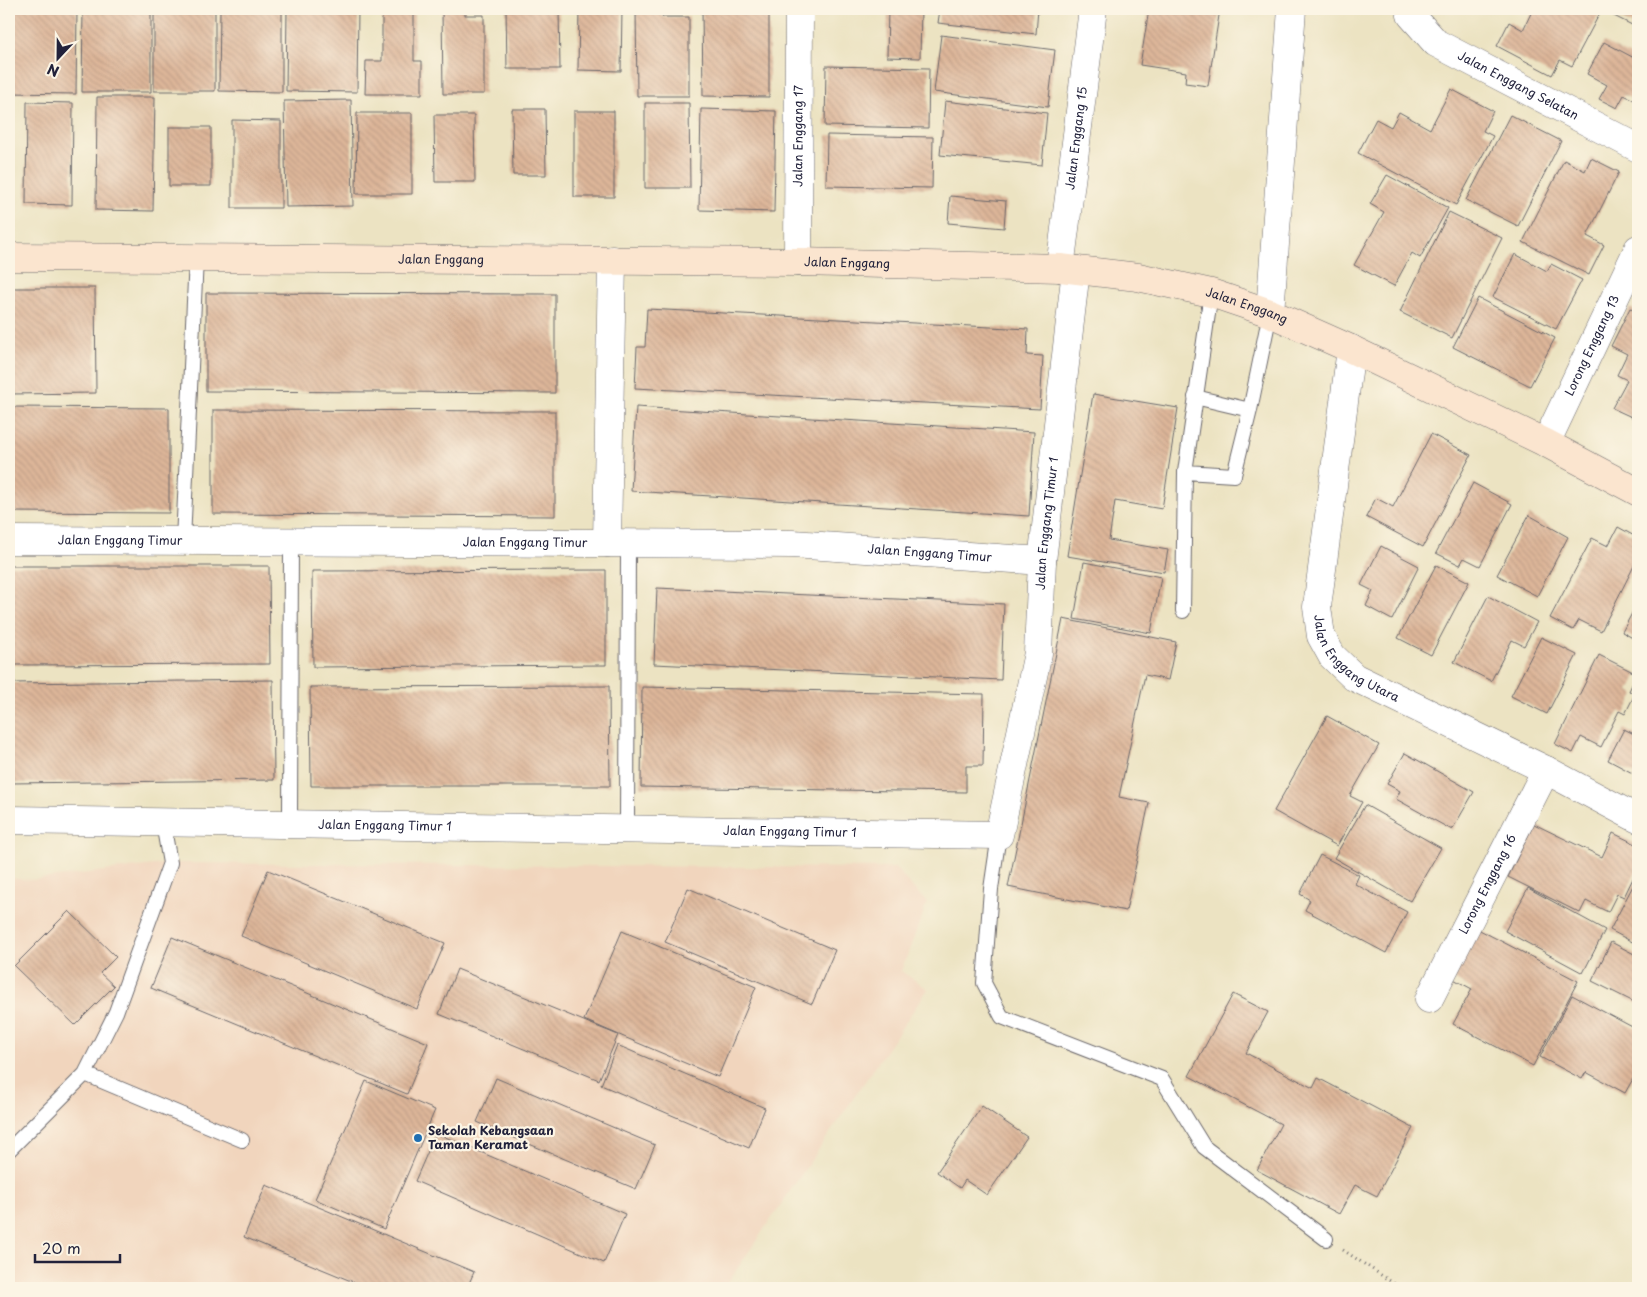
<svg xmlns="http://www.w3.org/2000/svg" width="1647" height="1297" font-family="'Playpen Sans',sans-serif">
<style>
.built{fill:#f1d5bd}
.building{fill:url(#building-back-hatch)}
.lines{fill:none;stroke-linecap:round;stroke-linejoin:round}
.service-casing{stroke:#69666a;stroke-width:16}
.minor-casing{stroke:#69666a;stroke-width:29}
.secondary-casing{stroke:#69666a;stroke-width:29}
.path{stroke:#69666a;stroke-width:3;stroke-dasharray:1 4;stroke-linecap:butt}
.service{stroke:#fff;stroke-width:14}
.minor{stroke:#fff;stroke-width:28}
.secondary{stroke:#fbe5cf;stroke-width:28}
.poi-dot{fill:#1f6fb2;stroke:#fcf5e5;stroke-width:2}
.labels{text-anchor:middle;stroke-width:4.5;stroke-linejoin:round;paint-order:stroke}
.street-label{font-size:12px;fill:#22223b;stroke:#fcf5e5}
.poi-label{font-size:12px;font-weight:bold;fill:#22223b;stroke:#fcf5e5;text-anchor:start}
</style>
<defs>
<pattern id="building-back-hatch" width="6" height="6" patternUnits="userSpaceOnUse" patternTransform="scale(1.25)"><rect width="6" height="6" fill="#ddb699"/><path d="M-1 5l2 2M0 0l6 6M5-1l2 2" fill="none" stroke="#bd9c85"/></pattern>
</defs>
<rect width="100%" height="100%" fill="#fcf5e5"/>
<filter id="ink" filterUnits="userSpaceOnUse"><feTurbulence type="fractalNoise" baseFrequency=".02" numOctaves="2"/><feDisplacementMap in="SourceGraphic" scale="10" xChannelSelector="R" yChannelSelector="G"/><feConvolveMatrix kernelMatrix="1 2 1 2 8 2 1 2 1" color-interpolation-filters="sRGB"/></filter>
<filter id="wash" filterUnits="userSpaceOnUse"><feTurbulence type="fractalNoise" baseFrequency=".0096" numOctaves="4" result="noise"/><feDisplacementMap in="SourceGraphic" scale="20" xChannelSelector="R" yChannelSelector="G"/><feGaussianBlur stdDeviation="1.12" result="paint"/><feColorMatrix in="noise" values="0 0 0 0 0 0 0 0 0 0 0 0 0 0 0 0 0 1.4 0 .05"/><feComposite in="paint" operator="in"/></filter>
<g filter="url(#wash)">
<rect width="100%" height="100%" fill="#ece3c2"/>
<path class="built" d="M170,863L895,868L927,903L901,971L928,989L724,1288H9V878L32,880Z"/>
<g id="blocks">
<path class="building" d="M9,9H77L76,94L9,93Z
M83,9H151V92H82Z
M154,9H215V91H154Z
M220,9H282V92L219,91Z
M287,9H358L357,92L286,91Z
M382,9H414V61H422V94H365L366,61H382Z
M442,9H465V15H484V94H443Z
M506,9H559L560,69H507Z
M579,9H622L621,71L578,70Z
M636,9H662V17H689V96H637Z
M702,9H769V97L703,96Z
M888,9H921L920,58L887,57Z
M940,9H1038L1036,34L938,23Z
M1149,9H1220L1208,86L1185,83L1186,72L1140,65Z
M1533,9H1602L1572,66L1560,60L1552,75L1497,46L1509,22L1523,30Z
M1615,9H1638V28L1612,15Z
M941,35L1055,50L1048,107L934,92Z
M1604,42L1638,60V102L1624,95L1617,108L1599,99L1607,85L1587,74Z
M826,66L929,68L928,128L825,126Z
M1451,89L1493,111L1483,131L1493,136L1456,205L1358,153L1376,119L1391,127L1399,112L1430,129Z
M97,97H155L153,211L96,210Z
M351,100L353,206L286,207L284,101Z
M945,101L1047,113L1042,165L940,155Z
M27,102L73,103L72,205L26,204Z
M645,103H689L690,188H645Z
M512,109H545L546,175H513Z
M701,109L776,111L774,212L699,210Z
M574,111H614V197H574Z
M357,113H412V194H356Z
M434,115H474L475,182H435Z
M1510,115L1561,141L1518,226L1466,200Z
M232,120L281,121V208H232Z
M169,127H211V186H169Z
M827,135L933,137L932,188L826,186Z
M1591,158L1619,172L1587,236L1604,245L1589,275L1523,242L1564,160L1585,171Z
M1387,175L1448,208L1420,258L1412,253L1394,286L1354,265L1384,212L1370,204Z
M950,196L1006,201L1004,228L948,223Z
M1449,212L1502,238L1452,338L1400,312Z
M1515,254L1547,271L1551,264L1582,280L1556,329L1493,297Z
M9,288H95L96,393L9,394Z
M206,293L555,294V393L206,391Z
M1478,298L1555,338L1530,386L1453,347Z
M1630,308L1638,312V420L1612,408L1627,380L1617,375L1627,354L1611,346Z
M647,309L1028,329L1027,355L1043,356L1040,409L635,388L637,347H645Z
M1093,394L1178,408L1162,509L1115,501L1109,540L1168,550L1164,572L1067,556Z
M9,407L169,408V513L9,512Z
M636,407L1034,432L1029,516L631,491Z
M213,410L555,411V516L213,514Z
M1431,434L1471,455L1423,547L1366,517L1376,498L1393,507Z
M1473,483L1512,504L1480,566L1464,558L1460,565L1436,553Z
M1529,515L1568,537L1537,596L1497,575Z
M1618,527L1638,538V558L1601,631L1579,620L1573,630L1550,618L1592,538L1608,546Z
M1381,546L1419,566L1392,620L1366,606L1373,591L1361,585Z
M1084,562L1161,577L1151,633L1074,619Z
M1436,565L1469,582L1431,655L1398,638Z
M9,566H269L270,664L9,665Z
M606,570V665L313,667L312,571Z
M657,588L1004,604L1001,680L654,664Z
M1488,596L1537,622L1524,646L1512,640L1491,681L1454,662Z
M1638,602V641L1622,632Z
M1063,619L1176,642L1168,680L1145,675L1119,797L1149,803L1126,911L1008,887Z
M1541,637L1577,655L1547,714L1511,696Z
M1599,655L1637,674L1629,691L1635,694L1625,714L1619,711L1601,747L1581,737L1573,753L1555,744Z
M273,680L274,780L9,783V683Z
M609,686L610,786H311L310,687Z
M642,687L984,694L983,766H966V792L641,787Z
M1327,716L1379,745L1350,796L1362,802L1337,846L1274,811Z
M1624,729L1636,735L1638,732V776L1608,760Z
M1405,753L1474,792L1452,830L1396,799L1400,791L1387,784Z
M1365,805L1441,848L1410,901L1334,858Z
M1534,824L1602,857L1613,833L1638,845V868L1624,897L1617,894L1608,912L1586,901L1580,913L1508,877Z
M1320,855L1359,875L1355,884L1407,912L1386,953L1305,910L1310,900L1300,894Z
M268,870L445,943L417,1009L241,936Z
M1638,876V945L1610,930Z
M688,888L835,950L812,1004L665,942Z
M1528,888L1605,930L1583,973L1505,931Z
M69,911L116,957L100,973L114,986L75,1025L14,966Z
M1472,926L1578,981L1533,1066L1453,1024L1472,989L1446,975Z
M622,931L756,987L718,1077L584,1020Z
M172,937L428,1043L407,1094L151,988Z
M1611,942L1638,956V1004L1592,981Z
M457,969L618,1035L599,1080L439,1014Z
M1233,994L1268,1012L1246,1053L1313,1088L1318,1078L1413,1128L1377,1196L1355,1185L1339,1214L1257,1170L1281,1124L1189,1076Z
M1572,995L1638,1030V1079L1634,1077L1625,1093L1586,1072L1582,1079L1540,1057Z
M617,1045L765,1108L749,1148L601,1085Z
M496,1078L655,1145L636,1189L477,1122Z
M366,1081L435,1110L384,1229L315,1199Z
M982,1106L1027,1137L987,1195L965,1180L960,1188L937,1172Z
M436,1133L625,1214L604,1263L415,1181Z
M266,1185L474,1272L467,1288H368L244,1237Z"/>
</g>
</g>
<g filter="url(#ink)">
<use href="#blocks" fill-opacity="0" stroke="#69666a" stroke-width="1"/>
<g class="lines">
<g class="service-casing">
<path id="service" d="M1250,410L1270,313
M1185,472L1234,475L1250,410L1195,397
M183,541L196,258
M1183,611L1185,472L1211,293
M290,824L291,542
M627,829L628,544
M999,835L991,889L984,983L1002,1017L1162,1079L1204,1147L1326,1239
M85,1074L116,1012L170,863L163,823
M9,1150L85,1074L242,1140"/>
</g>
<g class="minor-casing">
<g id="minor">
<path id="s1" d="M1410,9L1411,15L1436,43L1638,148"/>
<path id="s2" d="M798,262L799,9"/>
<path id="s3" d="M1060,268L1093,9"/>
<path d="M1270,313L1292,9"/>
<path id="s4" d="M1351,349L1317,607L1321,636L1332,656L1354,677L1546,770L1638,819"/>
<path id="s5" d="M1546,443L1638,249"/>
<path id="s6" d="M9,540L792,544L1042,561"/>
<path d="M607,543L612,260"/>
<path id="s7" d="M9,820L999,835L1038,653L1042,561L1076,270"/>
<path id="s8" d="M1429,999L1546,770"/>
</g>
</g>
<g class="secondary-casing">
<g id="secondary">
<path id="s9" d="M9,257L798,262L1060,268L1138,277L1211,293L1270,313L1351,349L1546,443L1638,492"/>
</g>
</g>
<path class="path" d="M1343,1250L1401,1288"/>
<use href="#service" class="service"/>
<use href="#minor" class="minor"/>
<use href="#secondary" class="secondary"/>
</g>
</g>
<circle class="poi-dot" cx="418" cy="1138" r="5"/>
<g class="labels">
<g class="street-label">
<text dy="4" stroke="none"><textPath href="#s1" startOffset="136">Jalan Enggang Selatan</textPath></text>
<text dy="4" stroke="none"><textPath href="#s2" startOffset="126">Jalan Enggang 17</textPath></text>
<text dy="4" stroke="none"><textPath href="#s3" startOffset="131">Jalan Enggang 15</textPath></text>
<text dy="4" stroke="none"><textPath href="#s9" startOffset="432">Jalan Enggang</textPath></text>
<text dy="4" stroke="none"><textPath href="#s9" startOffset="838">Jalan Enggang</textPath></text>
<text dy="4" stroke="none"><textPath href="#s9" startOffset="1242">Jalan Enggang</textPath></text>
<text dy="4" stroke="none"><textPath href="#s5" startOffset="108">Lorong Enggang 13</textPath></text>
<text dy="4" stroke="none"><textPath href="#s7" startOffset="1306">Jalan Enggang Timur 1</textPath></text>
<text dy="4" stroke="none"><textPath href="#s6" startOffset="111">Jalan Enggang Timur</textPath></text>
<text dy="4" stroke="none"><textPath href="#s6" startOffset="516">Jalan Enggang Timur</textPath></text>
<text dy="4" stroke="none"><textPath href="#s6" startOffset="921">Jalan Enggang Timur</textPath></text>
<text dy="4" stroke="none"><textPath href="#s4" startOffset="330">Jalan Enggang Utara</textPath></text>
<text dy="4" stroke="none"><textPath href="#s7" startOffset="376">Jalan Enggang Timur 1</textPath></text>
<text dy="4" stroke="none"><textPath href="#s7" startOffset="781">Jalan Enggang Timur 1</textPath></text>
<text dy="4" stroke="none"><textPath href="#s8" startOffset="129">Lorong Enggang 16</textPath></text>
</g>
<g class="poi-label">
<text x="428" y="1135">Sekolah Kebangsaan<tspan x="428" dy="14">Taman Keramat</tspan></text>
</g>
</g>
<rect width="1647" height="1297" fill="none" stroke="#fcf5e5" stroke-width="30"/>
<g transform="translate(58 58) rotate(202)" stroke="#fcf5e5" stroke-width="4" paint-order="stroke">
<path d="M0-4L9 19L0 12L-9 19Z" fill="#22223b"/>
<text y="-8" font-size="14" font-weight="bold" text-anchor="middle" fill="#22223b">N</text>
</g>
<path d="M35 1254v8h85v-8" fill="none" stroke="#22223b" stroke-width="2.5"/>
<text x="42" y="1254" font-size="15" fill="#22223b" stroke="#fcf5e5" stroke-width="4" paint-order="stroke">20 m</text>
</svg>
